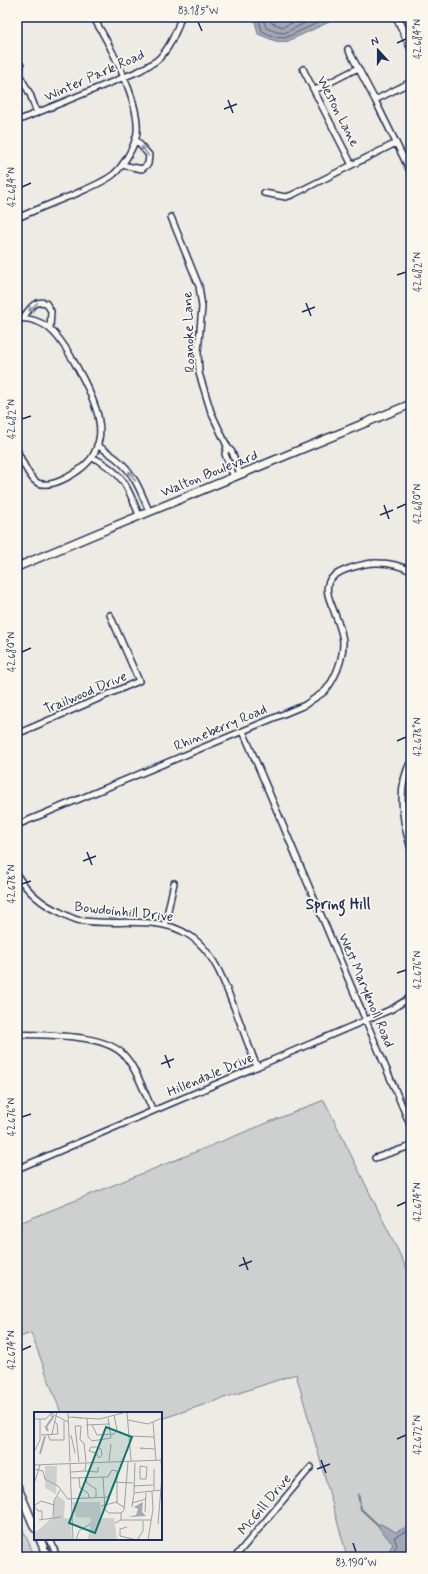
<svg xmlns="http://www.w3.org/2000/svg" width="428" height="1574" font-family="Mynerve,sans-serif">
<style>
.green{fill:#cecfcf;stroke:#747f96}
.water{fill:#a3a8b4;stroke:#6d7892}
.lines{fill:none;stroke-linecap:round;stroke-linejoin:round}
.shore{stroke:#515f80;stroke-width:1}
.stream{stroke:#6d7892;stroke-width:2}
.street-casing{stroke:#1b2f5e;stroke-width:8}
.secondary-casing{stroke:#1b2f5e;stroke-width:10}
.street{stroke:#fbf7ec;stroke-width:5}
.secondary{stroke:#fbf7ec;stroke-width:7}
.oneway{stroke:#8b93a5}
.ticks{fill:none;stroke:#1b2f5e;stroke-width:1.5}
.labels{text-anchor:middle;stroke-width:3.5;stroke-linejoin:round;paint-order:stroke}
.street-label{font-size:14px;fill:#1b2f5e;stroke:#fbf7ec}
.neighbourhood-label{font-size:15px;font-weight:bold;fill:#1b2f5e;stroke:#fbf7ec}
.inset-river{fill:none;stroke:#a3a8b4;stroke-width:2}
.inset-road{fill:none;stroke:#9aa0ae;stroke-width:1}
.view{fill:#0f766e;fill-opacity:0.15;stroke:#0f766e;stroke-width:2}
.inset-edge{fill:none;stroke:#1b2f5e;stroke-width:2}
.neatline{fill:none;stroke:#1b2f5e;stroke-width:1.5}
.ticks-label{font-size:10px;text-anchor:middle;fill:#1b2f5e}
</style>
<rect width="100%" height="100%" fill="#eeebe4"/>
<filter id="ink" filterUnits="userSpaceOnUse"><feTurbulence type="fractalNoise" baseFrequency=".025" numOctaves="2"/><feDisplacementMap in="SourceGraphic" scale="8" xChannelSelector="R" yChannelSelector="G"/><feConvolveMatrix kernelMatrix="1 2 1 2 8 2 1 2 1" color-interpolation-filters="sRGB"/></filter>
<g filter="url(#ink)">
<path class="green" d="M324,1100L411,1277V1557H346L345,1549L296,1374L161,1419V1413H61L31,1333L17,1338V1224Z
M17,1516L35,1557H17Z"/>
<path class="water" d="M254,17H340L286,42L275,41L258,34Z
M381,1524L396,1532L411,1525V1557H385L393,1544L379,1528L378,1525Z"/>
<g class="lines">
<path class="shore" d="M258,17L262,31L275,37L285,38L330,17
M263,17L266,28L277,32L284,33L318,17
M269,17L272,23L283,27L304,17
M390,1557L397,1545L394,1537L411,1529"/>
<path class="stream" d="M358,1494L361,1509L378,1525"/>
<g class="street-casing">
<path id="street" d="M348,49L375,100L411,173
M17,61L21,65L20,76L30,94L37,113
M303,69L352,165
M315,90L358,68
M375,100L411,82
M17,121L139,71C144,68 150,65 156,61C168,52 177,31 181,17
M122,165L142,169L148,164L149,155L135,139
M264,193L286,197L292,195L396,143
M171,217L199,286L202,307L198,352L199,373L211,412L227,446L232,452L240,474
M17,218C36,210 54,202 73,195C86,189 103,183 114,174C123,166 136,145 137,132C140,101 109,43 93,17
M23,318C29,310 34,299 46,303L51,311L50,329
M17,319C28,317 43,322 51,330C66,343 90,389 96,409C99,417 101,431 99,439C98,446 93,457 89,461C79,472 53,489 38,483C29,479 21,458 17,450
M97,445C104,450 111,454 118,460C134,473 141,492 149,511
M227,446L225,454L234,477
M92,457C122,472 127,485 139,515
M243,731L411,1127
M17,734L139,681L110,615
M411,761C396,788 402,821 411,849
M17,825L305,705C311,700 319,696 325,691C335,679 343,660 343,643C343,634 338,622 335,614C332,605 325,593 328,584C331,571 366,562 379,563C390,563 401,566 411,571
M17,875C28,892 41,904 60,912C65,915 71,918 77,920C118,928 166,911 199,943C217,960 225,985 234,1007C242,1027 249,1047 257,1067
M165,924L174,883
M17,1034C47,1036 101,1033 123,1054C136,1067 145,1094 153,1111
M375,1158L411,1146
M17,1169L392,1009L411,997
M50,1539L57,1557
M235,1557L311,1467"/>
</g>
<g class="secondary-casing">
<path id="secondary" d="M397,17L411,47
M17,567L93,535L411,404
M17,1486L35,1528
M40,1539L47,1557"/>
</g>
<use href="#street" class="street"/>
<use href="#secondary" class="secondary"/>
</g>
<defs><path id="oneway-shaft" d="M-6 0H5M1.5-3L5.5 0L1.5 3" fill="none" stroke-width="1.6" stroke-linecap="round" stroke-linejoin="round"/></defs>
<g class="oneway">
<use href="#oneway-shaft" transform="translate(145 151) rotate(-128)"/>
<use href="#oneway-shaft" transform="translate(33 307) rotate(136)"/>
<use href="#oneway-shaft" transform="translate(132 476) rotate(-123)"/>
</g>
</g>
<path class="ticks" d="M198,22L202,31M397,43L406,39M228,100L233,113M224,109L237,104M22,187L31,183M397,275L406,272M306,303L311,316M302,312L315,307M22,419L31,416M384,505L389,519M397,508L406,504M380,515L393,510M22,652L31,648M397,741L406,737M87,852L92,865M83,861L96,856M22,884L31,881M397,973L406,970M165,1055L170,1068M161,1064L174,1059M22,1117L31,1114M397,1206L406,1202M243,1257L248,1270M239,1266L252,1261M22,1350L31,1346M397,1439L406,1435M321,1460L326,1473M317,1469L330,1464M353,1543L356,1552"/>
<g class="labels">
<g class="street-label">
<text transform="translate(94 75) rotate(-24)" y="5">Winter Park Road</text>
<text transform="translate(339 111) rotate(63)" y="5">Weston Lane</text>
<text transform="translate(188 332) rotate(-92)" y="5">Roanoke Lane</text>
<text transform="translate(209 473) rotate(-22)" y="5">Walton Boulevard</text>
<text transform="translate(85 692) rotate(-23)" y="5">Trailwood Drive</text>
<text transform="translate(220 727) rotate(-23)" y="5">Rhineberry Road</text>
<text transform="translate(124 911) rotate(6)" y="5">Bowdoinhill Drive</text>
<text transform="translate(367 990) rotate(67)" y="5">West Maryknoll Road</text>
<text transform="translate(210 1074) rotate(-23)" y="5">Hillendale Drive</text>
<text transform="translate(264 1504) rotate(-50)" y="5">McGill Drive</text>
</g>
<g class="neighbourhood-label">
<text x="338" y="909">Spring Hill</text>
</g>
</g>
<g transform="translate(34 1412)">
<rect width="128" height="128" fill="#eeebe4"/>
<path d="M11,54H23L22,82L11,76ZM24,84L31,89L30,106L37,107L38,128H0V119H3L20,104V89ZM38,90H66L67,106H80L83,128H54L57,106L42,105Z" fill="#cecfcf"/>
<path d="M109,90L108,100L112,104L94,105L102,103L104,97L100,95Z" fill="#a3a8b4"/>
<path class="inset-river" d="M14,19L12,15L19,5L17,3M6,42L11,24"/>
<path class="inset-road" d="M15,0L34,10M34,0L36,50M93,0L97,49M34,5L48,6L39,5M48,6L66,7L92,0M53,6L54,25L58,29L77,26L74,6M0,7H12L17,1M94,8L114,12L128,6M119,10L122,48M52,13L76,12M58,13L63,23L80,22L83,18L80,3M18,22L23,0M7,23L24,22L23,12L20,9M14,23L16,28H30V9M37,23L41,41M95,24L120,25M63,35L67,37L68,43L65,46L62,41L55,39L57,35ZM109,37L106,36L121,37M0,40L6,28V7M127,48L128,63M75,49L77,32M45,50L41,14H47L46,28L50,31L52,50M36,52L39,128M0,53L128,48M106,54L113,55L112,67H106ZM0,57L9,59L11,67L24,74L34,87L74,85L80,70L99,71M120,57V78M51,59L64,60V55M37,60L51,59L52,51M69,65L71,98L75,101H87M37,66L74,65L78,58L83,59V91L90,95M45,66L46,76L54,81L55,86M52,66L53,71L62,77V86M0,72L6,53M99,74L119,73M100,81L101,51M98,91L112,87M0,94L7,89L20,93M0,94L4,99H8V107M67,94L83,90M98,95L100,81L128,78M111,100L112,81M87,101L90,98L94,50M19,105L20,89L26,78M5,108L27,105M87,108H117M81,111L87,108V101M124,112L128,64M93,115L86,117V124L103,128M42,128L45,119L56,112M103,128L109,119V109M114,128L119,97L118,80"/>
<path class="view" d="M72,15L98,25L61,121L35,111Z"/>
<rect width="128" height="128" class="inset-edge"/>
</g>
<rect width="428" height="1574" fill="none" stroke="#fbf7ec" stroke-width="44"/>
<g transform="translate(378 50) rotate(339)" stroke="#fbf7ec" stroke-width="3" paint-order="stroke">
<path d="M0-3L7 15L0 10L-7 15Z" fill="#1b2f5e"/>
<text y="-6" font-size="11" font-weight="bold" text-anchor="middle" fill="#1b2f5e">N</text>
</g>
<rect x="22" y="22" width="384" height="1530" class="neatline"/>
<g class="ticks-label">
<text x="198" y="14">83.185°W</text>
<text transform="translate(417 39) rotate(-90)" y="4">42.684°N</text>
<text transform="translate(11 187) rotate(-90)" y="4">42.684°N</text>
<text transform="translate(417 272) rotate(-90)" y="4">42.682°N</text>
<text transform="translate(11 419) rotate(-90)" y="4">42.682°N</text>
<text transform="translate(417 504) rotate(-90)" y="4">42.680°N</text>
<text transform="translate(11 652) rotate(-90)" y="4">42.680°N</text>
<text transform="translate(417 737) rotate(-90)" y="4">42.678°N</text>
<text transform="translate(11 884) rotate(-90)" y="4">42.678°N</text>
<text transform="translate(417 970) rotate(-90)" y="4">42.676°N</text>
<text transform="translate(11 1117) rotate(-90)" y="4">42.676°N</text>
<text transform="translate(417 1202) rotate(-90)" y="4">42.674°N</text>
<text transform="translate(11 1350) rotate(-90)" y="4">42.674°N</text>
<text transform="translate(417 1435) rotate(-90)" y="4">42.672°N</text>
<text x="356" y="1566">83.190°W</text>
</g>
</svg>
